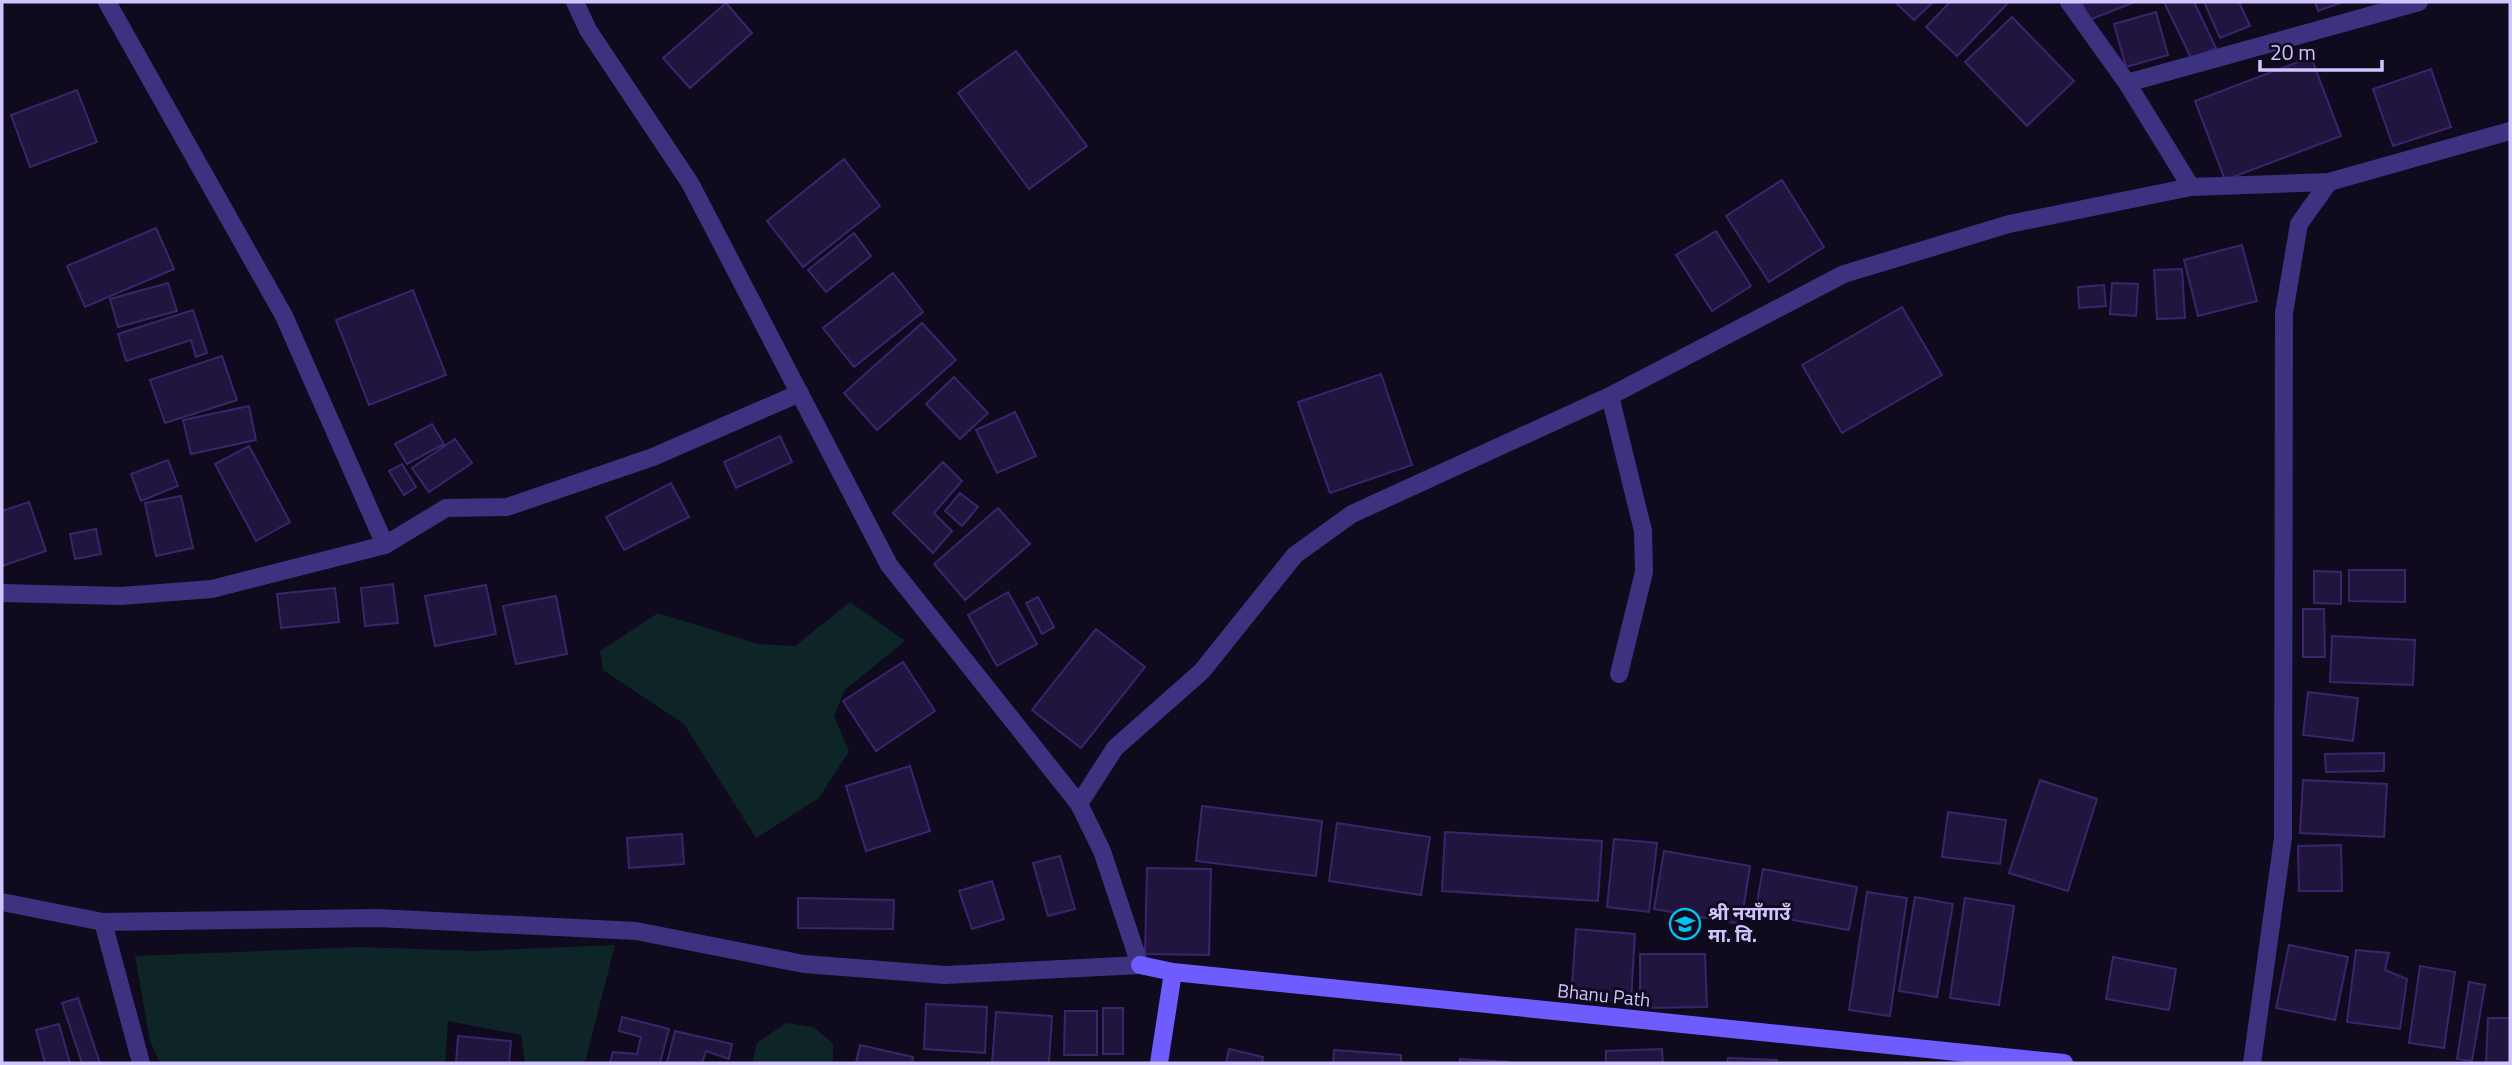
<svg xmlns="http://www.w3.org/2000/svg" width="2512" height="1065" font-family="'Titillium Web','Noto Sans Devanagari',sans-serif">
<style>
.green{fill:#0d2527}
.building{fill:#21153f;stroke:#3a256c;stroke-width:2}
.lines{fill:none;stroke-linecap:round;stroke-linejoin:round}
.street{stroke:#3c327f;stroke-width:18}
.secondary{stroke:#6f5cff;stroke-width:18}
.labels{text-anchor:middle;stroke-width:6;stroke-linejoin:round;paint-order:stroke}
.poi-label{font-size:19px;font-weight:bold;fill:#d1c5ff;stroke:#0f0a1d;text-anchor:start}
.street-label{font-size:19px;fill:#d1c5ff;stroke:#0f0a1d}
</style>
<rect width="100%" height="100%" fill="#0f0a1d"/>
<path class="green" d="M850,602L905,641L845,690L834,716L849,751L819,798L756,838L684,724L603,670L600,651L658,613L758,644L795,646Z
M615,945L585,1063H525L521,1035L448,1021L445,1063H160L150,1041L135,956L361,947L475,951Z
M786,1023L813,1027L833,1043V1063H752L757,1043Z"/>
<path class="building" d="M1895,2H1933L1914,20Z
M1950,2H2007L2008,3L1957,56L1926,27Z
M2082,2H2135L2089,20Z
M2164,2H2194L2216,48L2192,60Z
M2204,2H2239L2250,26L2220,38Z
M2315,2H2343L2318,11Z
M726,3L752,33L690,88L663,58Z
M2156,12L2168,55L2126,67L2114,24Z
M2012,17L2074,81L2027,126L1965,62Z
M1016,51L1087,146L1029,189L958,93Z
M2311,57L2341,136L2225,180L2195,101Z
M2431,69L2451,127L2393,146L2373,89Z
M77,90L97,142L30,167L11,115Z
M844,159L880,206L803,267L767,221Z
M1782,180L1824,247L1769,282L1726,216Z
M156,228L174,269L85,307L67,266Z
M1716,231L1751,286L1712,311L1676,255Z
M854,233L871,256L826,292L808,270Z
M2242,245L2257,301L2198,316L2184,260Z
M2182,269L2185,318L2157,319L2154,270Z
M893,273L923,312L854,367L823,328Z
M168,283L177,311L118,327L110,299Z
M2112,283L2138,284L2136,316L2110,314Z
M2104,285L2106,306L2079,308L2078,287Z
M413,290L446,375L369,405L336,320Z
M1902,307L1942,375L1842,433L1802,365Z
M193,310L207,353L196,357L191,340L126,361L118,334Z
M922,323L956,360L877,430L844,393Z
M222,356L237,400L165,423L150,380Z
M1381,374L1412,465L1330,493L1298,402Z
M954,377L988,413L960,439L926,404Z
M249,406L256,440L191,454L183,420Z
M1015,412L1036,456L997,473L976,430Z
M432,424L444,444L407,464L395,444Z
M780,436L792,462L736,488L724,462Z
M455,439L472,463L429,492L412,468Z
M249,446L290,522L256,541L215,464Z
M168,460L178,486L141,501L131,474Z
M943,462L962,481L934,513L952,531L933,553L893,513Z
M402,464L416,487L404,495L389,471Z
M671,483L689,517L624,550L606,517Z
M960,493L978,507L962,526L945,511Z
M181,496L193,548L156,556L145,503Z
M29,502L46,551L2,566V511Z
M998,508L1030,544L965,600L934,564Z
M96,529L101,554L75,559L70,534Z
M2349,570H2405V602L2349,601Z
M2314,571L2341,572V604L2314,603Z
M393,584L398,623L365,626L361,588Z
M486,585L496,634L435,646L425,596Z
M335,588L339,622L281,628L277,594Z
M1008,592L1037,644L997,666L968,615Z
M556,596L567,654L516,664L503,606Z
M1038,597L1054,627L1042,634L1026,603Z
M2303,609H2324L2325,657H2303Z
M1096,629L1145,667L1081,748L1032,710Z
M2332,636L2415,640L2413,685L2330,682Z
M903,662L935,711L876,751L843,701Z
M2308,692L2358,698L2353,741L2303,735Z
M2384,753V771L2326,772L2325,754Z
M910,766L930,831L866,851L846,786Z
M2040,780L2097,799L2068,891L2009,873Z
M2303,780L2387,784L2384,837L2300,833Z
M1202,806L1322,821L1316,876L1196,861Z
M1948,812L2006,820L2000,864L1942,857Z
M1337,823L1430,837L1421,895L1329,881Z
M1445,832L1602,841L1598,901L1442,891Z
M682,834L684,864L629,868L627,838Z
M1614,839L1657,843L1649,912L1607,907Z
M2341,845L2342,891H2299L2298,846Z
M1664,851L1750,866L1741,924L1654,909Z
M1060,856L1075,909L1048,916L1033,863Z
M1147,868L1211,869L1209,955L1145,954Z
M1763,869L1857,887L1849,930L1755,913Z
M992,881L1004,919L972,929L959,891Z
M1867,892L1907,898L1890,1016L1849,1010Z
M1915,897L1953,904L1937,997L1899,991Z
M798,898L894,900L893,929L798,928Z
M1965,898L2014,906L1999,1005L1950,998Z
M1576,929L1635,934L1631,1002L1571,998Z
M2289,945L2348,957L2335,1020L2276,1008Z
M2356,950L2389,953L2385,970L2407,979L2400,1029L2347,1022Z
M1640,954H1705L1707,1007L1640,1008Z
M2113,957L2176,969L2169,1010L2106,999Z
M2420,966L2455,972L2444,1048L2409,1043Z
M2469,982L2485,985L2472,1061L2457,1059Z
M78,998L100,1063H82L62,1003Z
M926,1004L987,1007L985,1053L924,1049Z
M1103,1008H1123V1054H1103Z
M1065,1011H1097V1055H1064Z
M996,1012L1052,1016L1049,1063H992Z
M622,1017L669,1029L660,1063H610L613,1052L637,1054L641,1037L619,1031Z
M2488,1018H2510V1063H2486Z
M59,1024L70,1063H45L36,1030Z
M675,1031L732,1044L729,1059L706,1051L702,1063H667Z
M458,1036L511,1041L509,1063H456Z
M860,1045L913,1057L912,1063H856Z
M1229,1049L1263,1057L1262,1063H1226Z
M1662,1049L1663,1063H1606V1051Z
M1334,1050L1401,1055V1063H1333Z
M1728,1058L1777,1060V1063H1727Z
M1460,1059L1509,1062V1063H1460Z"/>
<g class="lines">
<path class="street" d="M107,2L284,316L385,545
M2069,2L2127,83L2191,187L2329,182
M2127,83L2419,2
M1610,396L1643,531L1644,572L1619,674
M2,593L121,596L212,589L385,545L446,508L507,507L653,457L800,393
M1079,804L1115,748L1202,671L1295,555L1352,514L1610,396L1844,274L2009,224L2191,187
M2,902L103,922L378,918L636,931L804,964L945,975L1140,965L1102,851L1079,804L889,565L690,183L588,30L575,2
M103,922L141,1063
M2252,1063L2283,838L2284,313L2299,224L2329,182L2510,131"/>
<path class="secondary" d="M1140,965L1173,972L2064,1063
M1159,1063L1173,972"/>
</g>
<defs>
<g id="school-ring" transform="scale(1.575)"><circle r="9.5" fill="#0f0a1d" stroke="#00c3f0" stroke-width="1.5"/><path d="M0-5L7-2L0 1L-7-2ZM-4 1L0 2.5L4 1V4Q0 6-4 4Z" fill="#00c3f0"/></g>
</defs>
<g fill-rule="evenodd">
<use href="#school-ring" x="1685" y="924"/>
</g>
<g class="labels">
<g class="poi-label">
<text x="1708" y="920">श्री नयाँगाउँ<tspan x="1708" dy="22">मा. वि.</tspan></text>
</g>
<g class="street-label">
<text transform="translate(1604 995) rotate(6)" y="7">Bhanu Path</text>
</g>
</g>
<rect width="2512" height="1065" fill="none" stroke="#d1c5ff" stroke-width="7"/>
<path d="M2260 60v10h122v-10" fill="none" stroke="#d1c5ff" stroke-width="3.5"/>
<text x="2270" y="60" font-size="21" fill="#d1c5ff" stroke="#0f0a1d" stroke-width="5" paint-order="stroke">20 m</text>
</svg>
